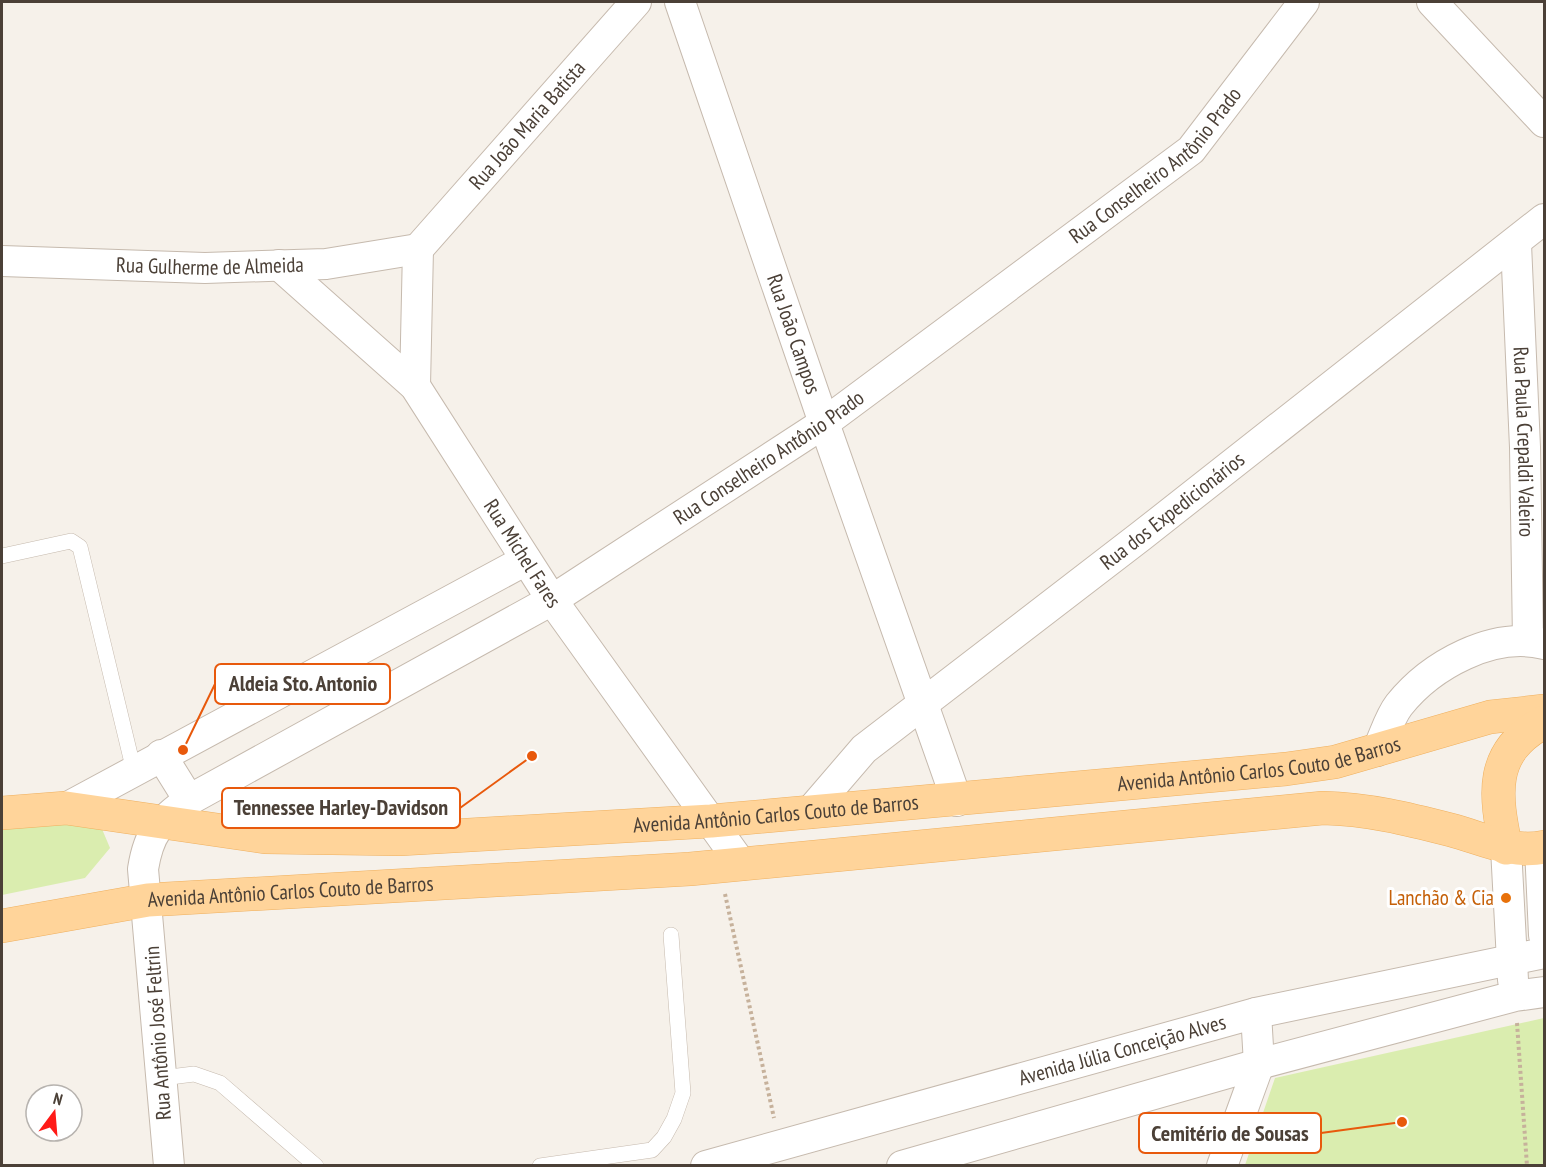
<svg xmlns="http://www.w3.org/2000/svg" width="1546" height="1167" font-family="'PT Sans Narrow',sans-serif">
<style>
.green{fill:#daedaf}
.lines{fill:none;stroke-linecap:round;stroke-linejoin:round}
.lane-casing{stroke:#c6baae;stroke-width:16}
.street-casing{stroke:#c6baae;stroke-width:32}
.primary-casing{stroke:#efb05f;stroke-width:34}
.path{stroke:#c6b19b;stroke-width:4;stroke-dasharray:3 3;stroke-linecap:butt}
.lane{stroke:#fff;stroke-width:15}
.street{stroke:#fff;stroke-width:30}
.primary{stroke:#ffd49a;stroke-width:33}
.food-dot{fill:#e8710a;stroke:#fff;stroke-width:2}
.labels{text-anchor:middle;stroke-width:6;stroke-linejoin:round;paint-order:stroke}
.street-label{font-size:21px;fill:#4b4037;stroke:#fff}
.food-label{font-size:21px;fill:#c56008;stroke:#fff;text-anchor:end}
.leader{fill:none;stroke:#e8590c;stroke-width:2}
.callout-dot{fill:#e8590c;stroke:#fff;stroke-width:2}
.callout{fill:#fff;stroke:#e8590c;stroke-width:2}
.callout-label{font-size:22px;text-anchor:middle;font-weight:bold;fill:#4b4037}
</style>
<rect width="100%" height="100%" fill="#f6f1ea"/>
<path class="green" d="M2,814L102,829L110,848L85,878L2,895Z
M1544,1018V1165H1245L1275,1078Z"/>
<g class="lines">
<g class="lane-casing">
<path id="lane" d="M2,556L71,541L80,547L134,771
M162,1078L194,1074L220,1083L316,1166
M540,1166L652,1150L664,1137L674,1119L683,1093L671,935"/>
</g>
<g class="street-casing">
<g id="street">
<path id="s1" d="M680,2L824,423L957,801"/>
<path d="M1432,2L1544,122"/>
<path id="s2" d="M1516,244L1525,447L1528,640"/>
<path id="s3" d="M418,249L636,2"/>
<path id="s4" d="M2,261L205,268L326,264L418,249"/>
<path id="s5" d="M279,265L415,386L552,600L742,865"/>
<path d="M415,386L418,249"/>
<path d="M1377,751C1384,737 1389,718 1399,705C1431,665 1493,631 1544,644"/>
<path d="M161,755L189,800"/>
<path d="M66,808L526,560"/>
<path id="s6" d="M809,813L864,749L1141,536L1544,219"/>
<path d="M1506,848L1513,980"/>
<path d="M1540,848L1544,935"/>
<path id="s7" d="M169,1166L143,869C149,831 160,822 189,800L552,600L824,423L1191,150L1304,2"/>
<path id="s8" d="M706,1166L1256,1013L1544,953"/>
<path d="M902,1166L1259,1064L1515,996L1544,992"/>
<path d="M1222,1166L1259,1064L1256,1013"/>
</g>
</g>
<g class="primary-casing">
<g id="primary">
<path id="s9" d="M2,813L66,808L265,837L400,839L711,821L1286,769L1335,762L1490,717L1544,711"/>
<path d="M1506,848C1495,795 1488,752 1544,722"/>
<path id="s10" d="M2,926L148,900L690,869L1323,808C1368,809 1408,819 1451,830C1482,838 1512,854 1544,847"/>
</g>
</g>
<path class="path" d="M725,894L774,1118
M1517,1023L1527,1166"/>
<use href="#lane" class="lane"/>
<use href="#street" class="street"/>
<use href="#primary" class="primary"/>
</g>
<circle class="food-dot" cx="1506" cy="898" r="6"/>
<g class="labels">
<g class="street-label">
<text dy="7" stroke="none"><textPath href="#s3" startOffset="165">Rua João Maria Batista</textPath></text>
<text dy="7" stroke="none"><textPath href="#s7" startOffset="1544">Rua Conselheiro Antônio Prado</textPath></text>
<text dy="7" stroke="none"><textPath href="#s4" startOffset="208">Rua Gulherme de Almeida</textPath></text>
<text dy="7" stroke="none"><textPath href="#s1" startOffset="351">Rua João Campos</textPath></text>
<text dy="7" stroke="none"><textPath href="#s2" startOffset="198">Rua Paula Crepaldi Valeiro</textPath></text>
<text dy="7" stroke="none"><textPath href="#s7" startOffset="1058">Rua Conselheiro Antônio Prado</textPath></text>
<text dy="7" stroke="none"><textPath href="#s6" startOffset="474">Rua dos Expedicionários</textPath></text>
<text dy="7" stroke="none"><textPath href="#s5" startOffset="381">Rua Michel Fares</textPath></text>
<text dy="7" stroke="none"><textPath href="#s9" startOffset="1263">Avenida Antônio Carlos Couto de Barros</textPath></text>
<text dy="7" stroke="none"><textPath href="#s9" startOffset="777">Avenida Antônio Carlos Couto de Barros</textPath></text>
<text dy="7" stroke="none"><textPath href="#s10" startOffset="291">Avenida Antônio Carlos Couto de Barros</textPath></text>
<text transform="translate(158 1033) rotate(-94)" y="7">Rua Antônio José Feltrin</text>
<text dy="7" stroke="none"><textPath href="#s8" startOffset="432">Avenida Júlia Conceição Alves</textPath></text>
</g>
<g class="food-label">
<text x="1494" y="905">Lanchão &amp; Cia</text>
</g>
</g>
<path class="leader" d="M183 750L215 684M532 756L460 808M1402 1122L1321 1133"/>
<g class="callout-dot">
<circle cx="183" cy="750" r="6"/>
<circle cx="532" cy="756" r="6"/>
<circle cx="1402" cy="1122" r="6"/>
</g>
<g class="callout">
<rect x="215" y="664" width="175" height="40" rx="6"/>
<rect x="222" y="788" width="238" height="40" rx="6"/>
<rect x="1139" y="1113" width="182" height="40" rx="6"/>
</g>
<g class="callout-label">
<text x="303" y="691">Aldeia Sto. Antonio</text>
<text x="341" y="815">Tennessee Harley-Davidson</text>
<text x="1230" y="1141">Cemitério de Sousas</text>
</g>
<rect width="1546" height="1167" fill="none" stroke="#4b4037" stroke-width="6"/>
<g transform="translate(54 1113) rotate(16)"><circle r="28" fill="#ffffff" stroke="#b7b3af" stroke-width="1.5"/>
<path d="M0-4.5L10 22L0 15L-10 22Z" fill="#ff1b18"/>
<text y="-9" font-size="16" font-weight="bold" text-anchor="middle" fill="#4b4037">N</text>
</g>
</svg>
